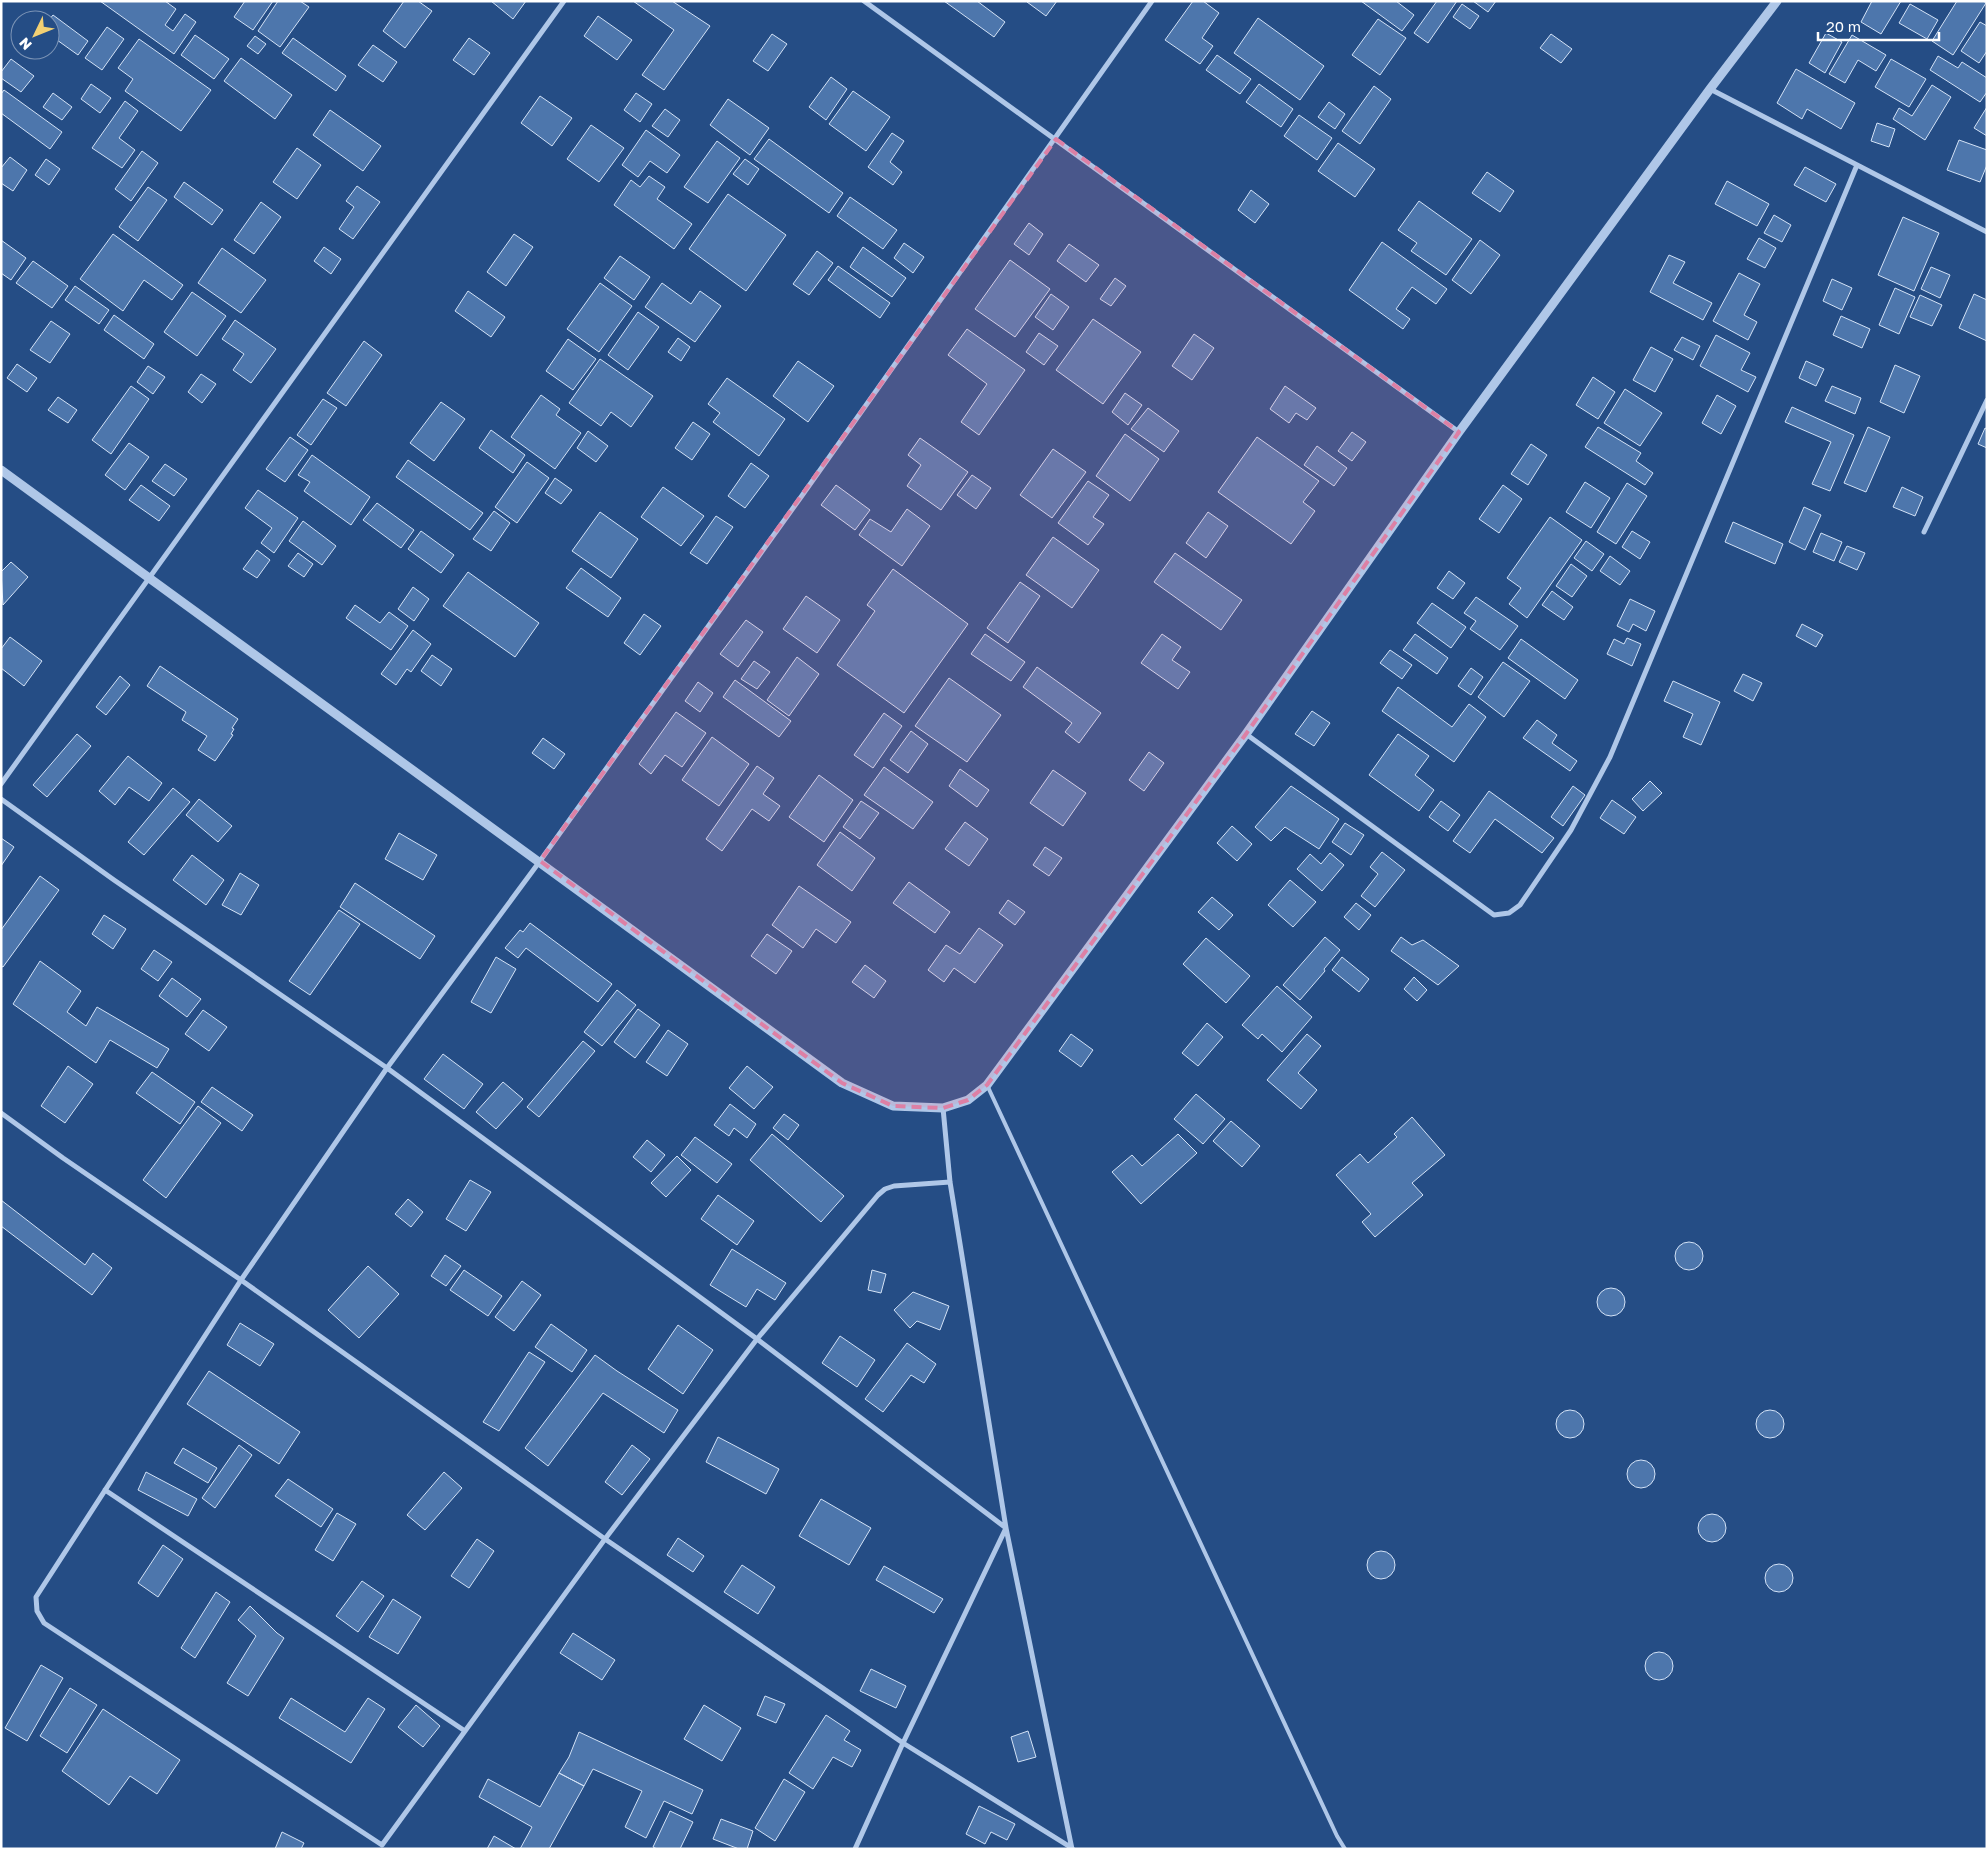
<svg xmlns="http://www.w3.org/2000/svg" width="1988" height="1850" font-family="'Golos Text',sans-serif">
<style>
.building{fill:#4d76ac;stroke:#d3e2f6}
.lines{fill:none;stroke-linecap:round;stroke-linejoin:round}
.service{stroke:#afc7e8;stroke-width:4}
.minor{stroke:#afc7e8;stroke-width:5}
.tertiary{stroke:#afc7e8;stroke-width:9}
.marked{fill:#dd80a5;fill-opacity:0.2;stroke:#dd80a5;stroke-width:4;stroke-dasharray:10 6;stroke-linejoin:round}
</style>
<rect width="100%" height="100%" fill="#254d85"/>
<path class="building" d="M100,1H165L176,9L165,25L173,31L185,14L196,22L174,54Z
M245,1H273L253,30L234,17Z
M278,1H300L309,7L280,47L258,31Z
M404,1H418L432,11L405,48L383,31Z
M491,1H526L513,19Z
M633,1H672L710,26L664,90L642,75L674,30Z
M944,1H977L1005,22L994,37Z
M1028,1H1057L1046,16L1027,2Z
M1193,1H1203L1219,13L1202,38L1213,46L1200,64L1165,40Z
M1361,1H1396L1414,15L1402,31Z
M1437,1H1457L1428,43L1414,33Z
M1473,1H1496L1488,12Z
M1872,1H1901L1881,34L1861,22Z
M1957,1H1983L1986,3L1953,55L1932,41Z
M1462,4L1479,16L1470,29L1453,17Z
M1910,4L1938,20L1927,39L1899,23Z
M53,15L88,41L78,55L50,35L49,20Z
M598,16L632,40L617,60L584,36Z
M1258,18L1324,66L1300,100L1234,53Z
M1378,19L1406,38L1380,75L1352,55Z
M1980,22L1987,26V51L1979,63L1961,51Z
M107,27L124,39L102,70L85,58Z
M1826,33L1842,42L1825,73L1809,63Z
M772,34L787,44L768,71L753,61Z
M1551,34L1572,49L1561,63L1540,48Z
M195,35L229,59L214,79L181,55Z
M1852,35L1886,55L1876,71L1858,60L1845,83L1829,74Z
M255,36L266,44L258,54L247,46Z
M293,38L346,76L336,91L282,53Z
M469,38L490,53L474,75L453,60Z
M139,39L211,90L181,131L125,91L133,79L118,68Z
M373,45L397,62L383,82L358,65Z
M1217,55L1251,79L1240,94L1206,70Z
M1938,56L1958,68L1962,62L1987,78V92L1980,102L1930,70Z
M241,58L292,95L275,119L224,81Z
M11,59L34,76L21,92L1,78V72Z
M1891,59L1926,79L1909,107L1875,87Z
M1796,69L1855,103L1841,129L1807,109L1802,119L1777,103Z
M831,77L847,89L826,120L809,107Z
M91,84L111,98L100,113L81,99Z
M1259,84L1293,109L1281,127L1246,102Z
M1932,85L1951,97L1925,140L1893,119L1899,108L1912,116Z
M1374,86L1391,99L1360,144L1342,131Z
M4,90L62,132L50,149L1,113V94Z
M853,91L890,117L866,151L829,124Z
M53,93L72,107L62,120L43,107Z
M636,93L652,104L640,122L624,110Z
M540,96L572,118L552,146L521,123Z
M728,99L769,128L750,155L710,125Z
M125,101L138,111L119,138L135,150L122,168L92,148Z
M1329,102L1345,114L1335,129L1318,117Z
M1987,107V136L1974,128Z
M665,109L680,120L668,137L652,126Z
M330,110L381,146L363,171L313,135Z
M1299,115L1332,138L1317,160L1284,136Z
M1877,123L1895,129L1889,147L1871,141Z
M591,125L624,148L599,182L567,159Z
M646,130L680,155L667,173L650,161L638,177L622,165Z
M892,133L904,141L890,162L902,172L893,185L868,167Z
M769,139L843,193L829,213L754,159Z
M1959,140L1987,150V165L1980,182L1947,170Z
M717,141L740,158L708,203L684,187Z
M1338,143L1375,169L1355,197L1318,171Z
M297,148L321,165L297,199L273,182Z
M142,151L158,163L131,201L115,189Z
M10,157L27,170L13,191L1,183V168Z
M46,159L60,169L49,185L35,175Z
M745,159L759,169L748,185L733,174Z
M1805,167L1836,184L1826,202L1794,185Z
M1487,172L1514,191L1500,212L1472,193Z
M649,176L665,187L657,199L692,224L674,249L614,205L631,180L640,187Z
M1727,181L1769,204L1757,226L1715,204Z
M184,182L223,210L212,225L174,197Z
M357,186L380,202L353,239L339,229L354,207L346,201Z
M148,187L167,200L138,241L119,227Z
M1251,190L1269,204L1255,223L1238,210Z
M728,194L786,235L746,291L689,249Z
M850,197L897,230L883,249L837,216Z
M1419,201L1472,239L1446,275L1411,251L1417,243L1398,230Z
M261,202L281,217L254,254L234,240Z
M1774,215L1791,225L1782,242L1764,233Z
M1903,217L1939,233L1914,291L1878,275Z
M1029,223L1043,234L1029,255L1014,244Z
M113,234L183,285L172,300L144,280L123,311L80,279Z
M514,234L533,247L506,286L487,272Z
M1759,238L1776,248L1765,268L1747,259Z
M1,240L26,258L11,280L1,273Z
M1480,240L1500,255L1471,294L1452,280Z
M1382,242L1447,289L1436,304L1412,287L1396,309L1410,319L1403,329L1349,290Z
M904,243L924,257L913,273L894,258Z
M1069,244L1099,265L1086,282L1057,261Z
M324,247L341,259L331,274L314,261Z
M863,247L906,278L892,297L850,267Z
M222,248L266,280L241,313L198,283Z
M817,251L833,263L809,295L793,284Z
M1669,255L1685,262L1673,283L1712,303L1703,320L1650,292Z
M620,256L650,277L634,300L604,278Z
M1010,260L1050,289L1015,337L975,309Z
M33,261L68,286L52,308L16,283Z
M838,266L890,303L880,318L828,280Z
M1931,267L1950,275L1940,298L1921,289Z
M1739,273L1760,284L1744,315L1757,322L1748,340L1713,321Z
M1115,278L1126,286L1111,306L1100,299Z
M1832,279L1852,288L1842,310L1823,301Z
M600,283L632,306L599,352L567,329Z
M662,283L691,304L700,291L721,306L695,342L645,307Z
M75,286L109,310L99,324L65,300Z
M1895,288L1915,297L1899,334L1879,325Z
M468,291L505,317L491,337L455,311Z
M192,292L226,316L197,356L164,332Z
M1051,294L1069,307L1053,330L1035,317Z
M1974,294L1987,300V341L1959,328Z
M1920,295L1942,305L1932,326L1910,317Z
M638,312L659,327L628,370L608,355Z
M114,315L154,344L144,359L104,330Z
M1841,316L1870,329L1862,348L1833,335Z
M1093,319L1141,352L1103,404L1056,370Z
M235,320L276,349L251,383L233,370L244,354L222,339Z
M51,321L70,334L50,363L30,350Z
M967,329L1025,370L979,435L961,422L987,384L948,355Z
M1039,333L1058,346L1044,365L1026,352Z
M1194,334L1214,348L1192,380L1172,366Z
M1716,335L1750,353L1741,370L1756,377L1748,392L1700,366Z
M1682,337L1700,346L1693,360L1674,350Z
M678,338L690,347L681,361L668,352Z
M568,339L596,359L573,390L546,371Z
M364,341L382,355L346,406L327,393Z
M1651,347L1673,359L1655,392L1633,380Z
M600,359L653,396L631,427L611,412L601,426L569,403Z
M798,361L834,386L808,422L773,396Z
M1806,361L1824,369L1816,386L1799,378Z
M17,364L37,378L27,392L7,378Z
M1895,365L1920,376L1904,413L1880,402Z
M148,366L165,377L153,394L137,382Z
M201,374L216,384L202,403L188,392Z
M1593,377L1615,392L1598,419L1576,405Z
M727,378L785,419L759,456L713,422L720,413L708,404Z
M131,386L149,399L111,454L92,440Z
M1285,386L1316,408L1307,420L1296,413L1289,423L1270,409Z
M1832,386L1861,398L1855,414L1825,401Z
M1625,389L1662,413L1640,446L1604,423Z
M1125,393L1142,405L1128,425L1112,412Z
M541,395L560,409L556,415L581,433L555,469L511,437Z
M1717,395L1736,406L1721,434L1702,423Z
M58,397L77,410L68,423L48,410Z
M323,399L337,408L311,445L297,435Z
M441,402L465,419L434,461L410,443Z
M1792,407L1854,435L1830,491L1812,484L1831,442L1785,422Z
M1148,408L1179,431L1164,452L1131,429Z
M693,422L710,434L692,460L675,448Z
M1598,427L1641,453L1636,461L1653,473L1645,485L1585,447Z
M1868,427L1890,437L1866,492L1844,483Z
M1985,428L1987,429V448L1978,444Z
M491,430L525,455L513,473L479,448Z
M588,431L608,446L596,462L577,448Z
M1352,432L1366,442L1352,461L1338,451Z
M1125,434L1159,459L1130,501L1096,476Z
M290,437L308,450L285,482L266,469Z
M1257,437L1319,481L1303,502L1315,511L1291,544L1218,492Z
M920,438L968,472L941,510L907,486L921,465L908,455Z
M129,443L149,457L125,490L105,475Z
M1531,444L1547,455L1528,485L1511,474Z
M1317,446L1347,468L1334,486L1304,465Z
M1053,449L1086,472L1052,518L1020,495Z
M312,455L370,497L351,525L304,491L310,482L298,475Z
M408,460L483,513L470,530L396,477Z
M527,462L549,478L517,523L495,507Z
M751,463L769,476L745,508L728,496Z
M165,464L187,479L174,496L152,481Z
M972,475L991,488L976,509L957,495Z
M555,478L572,490L561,504L545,493Z
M1088,481L1109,495L1093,517L1104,524L1088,545L1058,523Z
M1585,482L1610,498L1591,528L1566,512Z
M1627,483L1647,496L1616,544L1597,532Z
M141,485L170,506L159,521L129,500Z
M836,485L870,510L855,530L821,505Z
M1503,485L1522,499L1499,533L1479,519Z
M663,487L704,516L681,546L641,517Z
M1902,487L1923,497L1915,516L1893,507Z
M258,490L298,518L274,553L261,543L272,528L245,508Z
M377,503L414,530L401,548L363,520Z
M1804,507L1821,515L1805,550L1789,542Z
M907,509L930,526L902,566L859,535L870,519L891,532Z
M494,511L510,523L491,551L473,539Z
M600,512L638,539L611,578L572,551Z
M1208,512L1228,526L1206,558L1186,543Z
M716,516L733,527L707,564L690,553Z
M1550,517L1582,540L1527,618L1509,604L1521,588L1507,578Z
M303,521L336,546L322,565L289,541Z
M1733,522L1783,544L1775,564L1725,542Z
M421,531L454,555L441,573L408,549Z
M1632,531L1650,542L1640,559L1622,547Z
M1821,533L1842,542L1834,561L1813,552Z
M1053,537L1099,570L1072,608L1026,575Z
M1586,541L1604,554L1592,571L1574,558Z
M1847,546L1865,553L1857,570L1839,562Z
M257,550L270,560L257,578L243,569Z
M298,553L313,564L304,577L288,566Z
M1175,553L1242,600L1221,630L1154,582Z
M1610,556L1630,571L1620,585L1600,571Z
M11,562L28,577L3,605L1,572Z
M1571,564L1587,576L1572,597L1556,586Z
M581,568L621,598L608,617L566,588Z
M893,569L968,624L904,713L837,665L875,611L867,605Z
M1449,571L1465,583L1453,599L1437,588Z
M468,572L539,623L515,657L443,606Z
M1020,582L1040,596L1008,643L987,628Z
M413,587L429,599L414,621L398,609Z
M1552,591L1573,607L1564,620L1542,605Z
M806,596L840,620L817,653L783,629Z
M1476,597L1518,626L1500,650L1470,629L1476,621L1464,613Z
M1630,599L1655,611L1646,631L1633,624L1629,632L1617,626Z
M1432,603L1466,627L1451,648L1417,623Z
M355,605L380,623L389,612L408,626L391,650L346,618Z
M644,614L661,626L640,655L624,643Z
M746,620L763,632L738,667L720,654Z
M1802,624L1823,635L1816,647L1796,636Z
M413,630L431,644L411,672L407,669L396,685L381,674Z
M985,634L1025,662L1011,681L971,654Z
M1162,634L1181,647L1172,660L1190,672L1178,689L1141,663Z
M1415,634L1448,658L1437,674L1403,650Z
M10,637L42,661L24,686L1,668V649Z
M1627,638L1641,644L1632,666L1607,654L1614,639L1624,644Z
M1521,639L1578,680L1565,699L1508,658Z
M1390,650L1412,665L1402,679L1380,663Z
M432,655L452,669L441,686L421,671Z
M797,657L819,674L789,716L767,700Z
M754,661L770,672L757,689L741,679Z
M1503,662L1530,681L1504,717L1478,697Z
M160,666L238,719L232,728L234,729L231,734L233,735L215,761L198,750L207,736L182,720L186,712L147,686Z
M1037,667L1101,713L1079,743L1065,732L1072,723L1023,687Z
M1471,668L1483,677L1471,695L1458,686Z
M1743,674L1762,683L1753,701L1734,691Z
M120,676L130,685L106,715L96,707Z
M949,678L1001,715L967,762L915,726Z
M735,680L791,721L779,737L723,697Z
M1673,681L1720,702L1701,745L1683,737L1693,714L1664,701Z
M698,682L713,693L700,712L685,701Z
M1398,687L1452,727L1469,704L1486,717L1454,762L1382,711Z
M1312,711L1330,723L1314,746L1295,734Z
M676,712L706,733L682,767L665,755L651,774L639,764Z
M884,713L902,726L873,768L854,755Z
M1537,720L1557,735L1552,743L1577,761L1570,771L1523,738Z
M911,731L928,744L908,773L890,760Z
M77,734L91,746L47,797L33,785Z
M1398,734L1429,756L1415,775L1434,790L1419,811L1369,775Z
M712,737L749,764L719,806L682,780Z
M543,738L565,754L554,769L532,753Z
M1149,752L1164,763L1144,791L1129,780Z
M128,756L162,783L149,801L129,787L115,805L99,791Z
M757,766L774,778L763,794L780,806L769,821L752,809L722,851L706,839Z
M884,767L933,802L913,829L864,795Z
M960,769L989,790L977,807L949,786Z
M1053,770L1086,793L1063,826L1030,803Z
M819,775L853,800L824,842L789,817Z
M1650,781L1662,793L1643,811L1632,799Z
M1291,786L1339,819L1319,849L1285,827L1271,841L1255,827Z
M1573,786L1585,795L1563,826L1551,817Z
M173,788L190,802L144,855L128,842Z
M1489,791L1554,838L1542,853L1495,819L1470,853L1453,841Z
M199,799L232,826L218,842L186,815Z
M1612,800L1636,817L1624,834L1600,818Z
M861,801L879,813L860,839L843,827Z
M1441,801L1460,815L1448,831L1429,817Z
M965,822L988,839L969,866L945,849Z
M1345,823L1364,835L1351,855L1332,842Z
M1232,826L1252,844L1237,861L1217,843Z
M840,832L875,858L852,891L817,865Z
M399,833L437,855L423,880L385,859Z
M1,838L14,847L1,866Z
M1045,847L1062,858L1049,876L1033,865Z
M1382,852L1405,870L1375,907L1361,896L1378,874L1370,867Z
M1330,853L1344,865L1322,891L1297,869L1310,854L1321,864Z
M192,855L224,880L206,905L173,880Z
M240,873L259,885L241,915L222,905Z
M40,876L59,890L3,967L1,966V930Z
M1290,880L1316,902L1293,927L1268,905Z
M909,882L950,912L935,933L893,903Z
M355,883L435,936L420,959L340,907Z
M799,886L851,922L836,943L816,929L803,948L772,925Z
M1212,897L1233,915L1219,930L1198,912Z
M1008,900L1025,912L1015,925L999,913Z
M1356,903L1371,915L1359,930L1344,917Z
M339,910L360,924L310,995L289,981Z
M104,915L126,929L113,949L92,934Z
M530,923L612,984L598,1002L526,948L518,958L505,948L520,930L523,932Z
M979,928L1003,945L975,983L954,968L944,982L928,970L946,945L960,954Z
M767,934L792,951L776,974L751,956Z
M1325,937L1340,950L1324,969L1325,971L1300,1000L1283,985Z
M1401,937L1412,945L1423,940L1459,966L1438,985L1391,951Z
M1206,938L1250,976L1226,1003L1183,964Z
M154,950L172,962L158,981L141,969Z
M496,957L516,969L491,1013L471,1002Z
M1342,957L1369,979L1359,992L1332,970Z
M40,961L81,991L67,1012L86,1026L97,1007L169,1049L157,1068L110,1040L96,1063L13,1004Z
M865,965L886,981L874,998L852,982Z
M1414,977L1427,990L1417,1001L1404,989Z
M172,978L201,999L187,1017L159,996Z
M1277,986L1312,1017L1282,1052L1262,1034L1258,1039L1242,1025Z
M617,990L636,1005L602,1046L584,1032Z
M638,1009L660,1025L635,1058L614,1042Z
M203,1010L227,1027L209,1051L185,1034Z
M1207,1023L1223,1037L1198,1066L1182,1053Z
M668,1030L688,1044L667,1076L646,1062Z
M1071,1034L1093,1050L1081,1067L1059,1051Z
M1307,1034L1321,1046L1298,1073L1317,1090L1301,1109L1267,1080Z
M583,1041L595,1051L539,1117L527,1107Z
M443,1054L483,1084L464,1109L424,1079Z
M68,1066L93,1084L65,1123L41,1106Z
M747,1066L773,1087L754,1109L729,1088Z
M152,1072L195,1102L180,1124L136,1093Z
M503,1082L523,1099L496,1129L476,1112Z
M212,1087L253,1115L242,1131L201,1102Z
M1196,1094L1225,1119L1203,1144L1174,1119Z
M730,1104L756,1124L747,1138L734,1128L729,1136L714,1125Z
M198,1106L221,1123L166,1198L143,1180Z
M784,1114L799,1125L788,1140L773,1128Z
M1412,1117L1445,1155L1412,1183L1423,1195L1375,1237L1362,1222L1371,1214L1336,1175L1360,1154L1368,1163L1397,1137L1394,1134Z
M1231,1121L1260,1146L1242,1167L1213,1141Z
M772,1134L844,1196L821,1222L750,1160Z
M1178,1134L1197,1153L1141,1204L1112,1172L1132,1155L1142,1166Z
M695,1137L732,1164L717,1183L681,1155Z
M647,1140L665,1155L651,1172L633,1157Z
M677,1156L691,1170L666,1197L651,1183Z
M470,1180L491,1192L466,1231L446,1219Z
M718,1195L754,1221L737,1245L701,1219Z
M408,1199L423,1212L411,1227L395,1214Z
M1,1200L85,1265L93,1253L112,1268L92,1295L1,1226Z
M1675 1256a14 14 0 1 1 28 0a14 14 0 1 1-28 0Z
M732,1249L786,1283L775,1300L757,1289L746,1307L710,1285Z
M445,1255L461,1266L446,1286L431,1276Z
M368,1266L399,1294L359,1338L328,1310Z
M464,1270L502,1296L488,1316L450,1290Z
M872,1270L886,1274L881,1293L868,1290Z
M522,1281L541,1295L514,1331L495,1317Z
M1597 1302a14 14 0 1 1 28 0a14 14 0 1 1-28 0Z
M913,1292L949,1306L940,1330L917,1321L910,1328L894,1310Z
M240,1323L274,1344L260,1366L227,1345Z
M551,1324L587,1350L572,1372L535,1347Z
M678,1325L713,1350L683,1394L648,1369Z
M840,1336L875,1360L857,1387L822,1363Z
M907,1343L936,1364L924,1383L911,1375L883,1412L865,1399Z
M529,1352L545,1362L499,1431L483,1422Z
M595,1355L617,1371L678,1410L664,1433L603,1393L548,1466L525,1448Z
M209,1371L300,1432L279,1464L187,1404Z
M1556 1424a14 14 0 1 1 28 0a14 14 0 1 1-28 0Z
M1756 1424a14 14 0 1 1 28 0a14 14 0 1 1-28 0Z
M718,1437L779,1469L766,1494L706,1462Z
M239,1445L252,1455L215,1508L202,1498Z
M632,1445L650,1459L622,1495L605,1482Z
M183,1448L217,1468L208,1483L174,1463Z
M1627 1474a14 14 0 1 1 28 0a14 14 0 1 1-28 0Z
M146,1472L197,1499L188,1516L138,1490Z
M444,1472L462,1488L425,1530L407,1515Z
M288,1479L333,1509L321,1527L275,1496Z
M821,1499L871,1528L849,1565L799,1536Z
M337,1513L356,1524L333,1561L315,1550Z
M1698 1528a14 14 0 1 1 28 0a14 14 0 1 1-28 0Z
M678,1538L704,1556L693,1572L667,1555Z
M477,1539L494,1551L469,1588L451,1576Z
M163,1545L183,1559L158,1597L138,1583Z
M1367 1565a14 14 0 1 1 28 0a14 14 0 1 1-28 0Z
M1765 1578a14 14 0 1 1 28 0a14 14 0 1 1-28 0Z
M742,1565L775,1587L758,1614L724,1592Z
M884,1566L943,1599L934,1613L876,1580Z
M362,1581L384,1596L358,1632L336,1616Z
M216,1592L230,1602L195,1658L181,1648Z
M393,1599L421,1617L398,1654L369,1637Z
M250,1606L277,1633L284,1638L248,1696L227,1683L256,1636L238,1620Z
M573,1633L615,1660L602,1680L560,1653Z
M1645 1666a14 14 0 1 1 28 0a14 14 0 1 1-28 0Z
M41,1665L63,1678L27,1741L5,1728Z
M871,1669L906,1686L896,1708L860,1691Z
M70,1688L97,1705L67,1753L40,1736Z
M765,1696L785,1704L776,1723L757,1715Z
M291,1698L345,1732L368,1698L385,1709L351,1763L279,1718Z
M416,1705L440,1726L423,1747L398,1727Z
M704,1705L741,1728L722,1761L684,1739Z
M103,1709L180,1760L157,1794L130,1776L109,1805L62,1771Z
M826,1715L850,1731L844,1740L861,1750L852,1767L833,1757L813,1789L789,1773Z
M1028,1731L1036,1757L1018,1762L1011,1737Z
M579,1732L703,1790L692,1814L664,1801L646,1838L625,1827L642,1791L593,1769L584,1786L559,1773L569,1757Z
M559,1773L584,1786L549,1849H520L532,1827L479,1797L488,1779L540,1807Z
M784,1779L805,1792L775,1841L755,1828Z
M979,1806L1015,1824L1007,1840L991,1832L985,1844L966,1834Z
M670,1811L693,1822L680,1849H657L653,1847Z
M721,1819L753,1831L747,1849H739L713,1839Z
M282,1832L304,1843L301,1849H275Z
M494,1836L516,1849H487Z"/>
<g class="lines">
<path class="service" d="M987,1085L1337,1836L1345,1849"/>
<path class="minor" d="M864,1L1459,432
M1710,89L1987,232
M1924,532L1987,400
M1246,734L1494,915L1509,913L1520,905L1571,830L1610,757L1857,165
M1,784L564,1
M1,799L114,880L387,1068L757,1339L1006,1528L903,1743L855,1849
M943,1108L950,1182L1006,1528L1072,1849
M1,1113L63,1158L241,1280L605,1539L903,1743L1072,1848
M950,1182L894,1186L885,1189L878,1195L757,1339L605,1539L382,1845L44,1623L37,1611L36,1597L241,1280L387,1068L540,861L801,497L1152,1
M105,1490L465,1731"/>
<path class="tertiary" d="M1,470L842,1083L893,1106L943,1108L968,1100L987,1085L1246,734L1459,432L1710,89L1777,1"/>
</g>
<path class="marked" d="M1056,139L1459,432L1246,734L987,1085L968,1100L943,1108L893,1106L842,1083L540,861Z"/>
<rect width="1988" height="1850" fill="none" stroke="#ffffff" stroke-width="5"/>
<g transform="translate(35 35) rotate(227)"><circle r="24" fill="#254d85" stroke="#7c94b6"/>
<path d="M0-4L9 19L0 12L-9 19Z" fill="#f2d073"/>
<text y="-8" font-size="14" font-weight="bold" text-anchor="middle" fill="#ffffff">N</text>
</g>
<path d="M1818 32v8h121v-8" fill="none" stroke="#ffffff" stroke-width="2.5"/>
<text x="1826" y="32" font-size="15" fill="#ffffff" stroke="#254d85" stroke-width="4" paint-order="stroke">20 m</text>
</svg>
